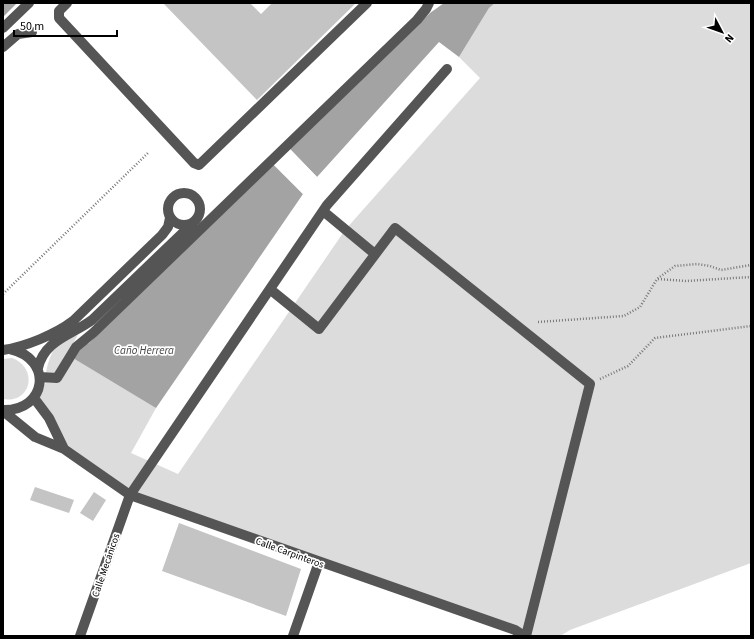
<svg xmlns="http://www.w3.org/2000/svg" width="754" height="639" font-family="'Source Sans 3',sans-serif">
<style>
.green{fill:#dcdcdc}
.water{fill:#a3a3a3}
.pier{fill:#fff}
.building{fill:#c4c4c4}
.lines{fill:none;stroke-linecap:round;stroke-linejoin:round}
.path{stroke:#777;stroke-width:2.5;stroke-dasharray:1 2;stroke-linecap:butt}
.minor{stroke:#555;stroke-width:10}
.labels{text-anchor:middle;stroke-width:3.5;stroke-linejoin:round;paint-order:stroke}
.street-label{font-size:10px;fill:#000;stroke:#fff}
.water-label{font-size:11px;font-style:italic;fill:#444;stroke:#fff}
</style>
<rect width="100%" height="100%" fill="#fff"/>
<path class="green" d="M495,3H751V563L570,630L560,636H522L130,495L64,449L34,398L54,373H46C50,352 56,341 78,335L57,370L76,347L156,408L131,453L178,474L345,230L480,78L459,57L489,8Z
M12,358C39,368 31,404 3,399V359Z"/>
<path class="water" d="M3,3H17L3,17Z
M444,3H495L489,8L459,57L439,42L317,177L290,149L430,13Z
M273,164L303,194L156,408L73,358L81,346L89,343Z"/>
<path class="pier" d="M290,149L317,177L316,179L289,150Z
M275,163L305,192L303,194L273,164Z"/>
<path class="building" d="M163,3H250L261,14L272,3H356L257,100Z
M35,487L74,500L69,513L30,500Z
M94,492L106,500L93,521L80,513Z
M179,523L301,569L286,616L162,571Z"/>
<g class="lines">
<path class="path" d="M658,279L686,281L751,277
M3,294L149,152
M538,322L624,316L640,307L657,279L675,266L697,264L710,266L721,270L751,265
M600,379L628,366L655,338L751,326"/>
<path class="minor" d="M67,3L59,11V18L194,163L199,165L367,3
M3,28L29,3
M3,47L18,34L32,32
M168 209a16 16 0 1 1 32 0a16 16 0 1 1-32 0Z
M323,211L375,254
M271,290L319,329L395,228L590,384L526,636
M3,350C25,347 56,334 73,321L162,235L168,227L170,218
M38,368C44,340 72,335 92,320L193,223
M40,377L57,378L76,347L93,333L417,20L426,9L429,3
M34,398L49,418L64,449
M3,410C47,411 54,359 10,349
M3,411L35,437L64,449L130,495L515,630L524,636
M80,636L130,495L327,205L447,69
M293,636L319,562"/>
</g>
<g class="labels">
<g class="street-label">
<text transform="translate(290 552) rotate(20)" y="4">Calle Carpinteros</text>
<text transform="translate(105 565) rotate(-71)" y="4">Calle Mecánicos</text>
</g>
<g class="water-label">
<text x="144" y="354">Caño Herrera</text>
</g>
</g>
<rect width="754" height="639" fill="none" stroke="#000000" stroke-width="8"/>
<g transform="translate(722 32) rotate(131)" stroke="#ffffff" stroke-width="3" paint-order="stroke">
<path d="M0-3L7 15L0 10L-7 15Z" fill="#000000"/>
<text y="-6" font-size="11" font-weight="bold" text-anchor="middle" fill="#000000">N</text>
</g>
<path d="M14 30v6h103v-6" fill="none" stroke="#000000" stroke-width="2"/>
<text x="20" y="30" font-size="12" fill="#000000" stroke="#ffffff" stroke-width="3" paint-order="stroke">50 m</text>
</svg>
